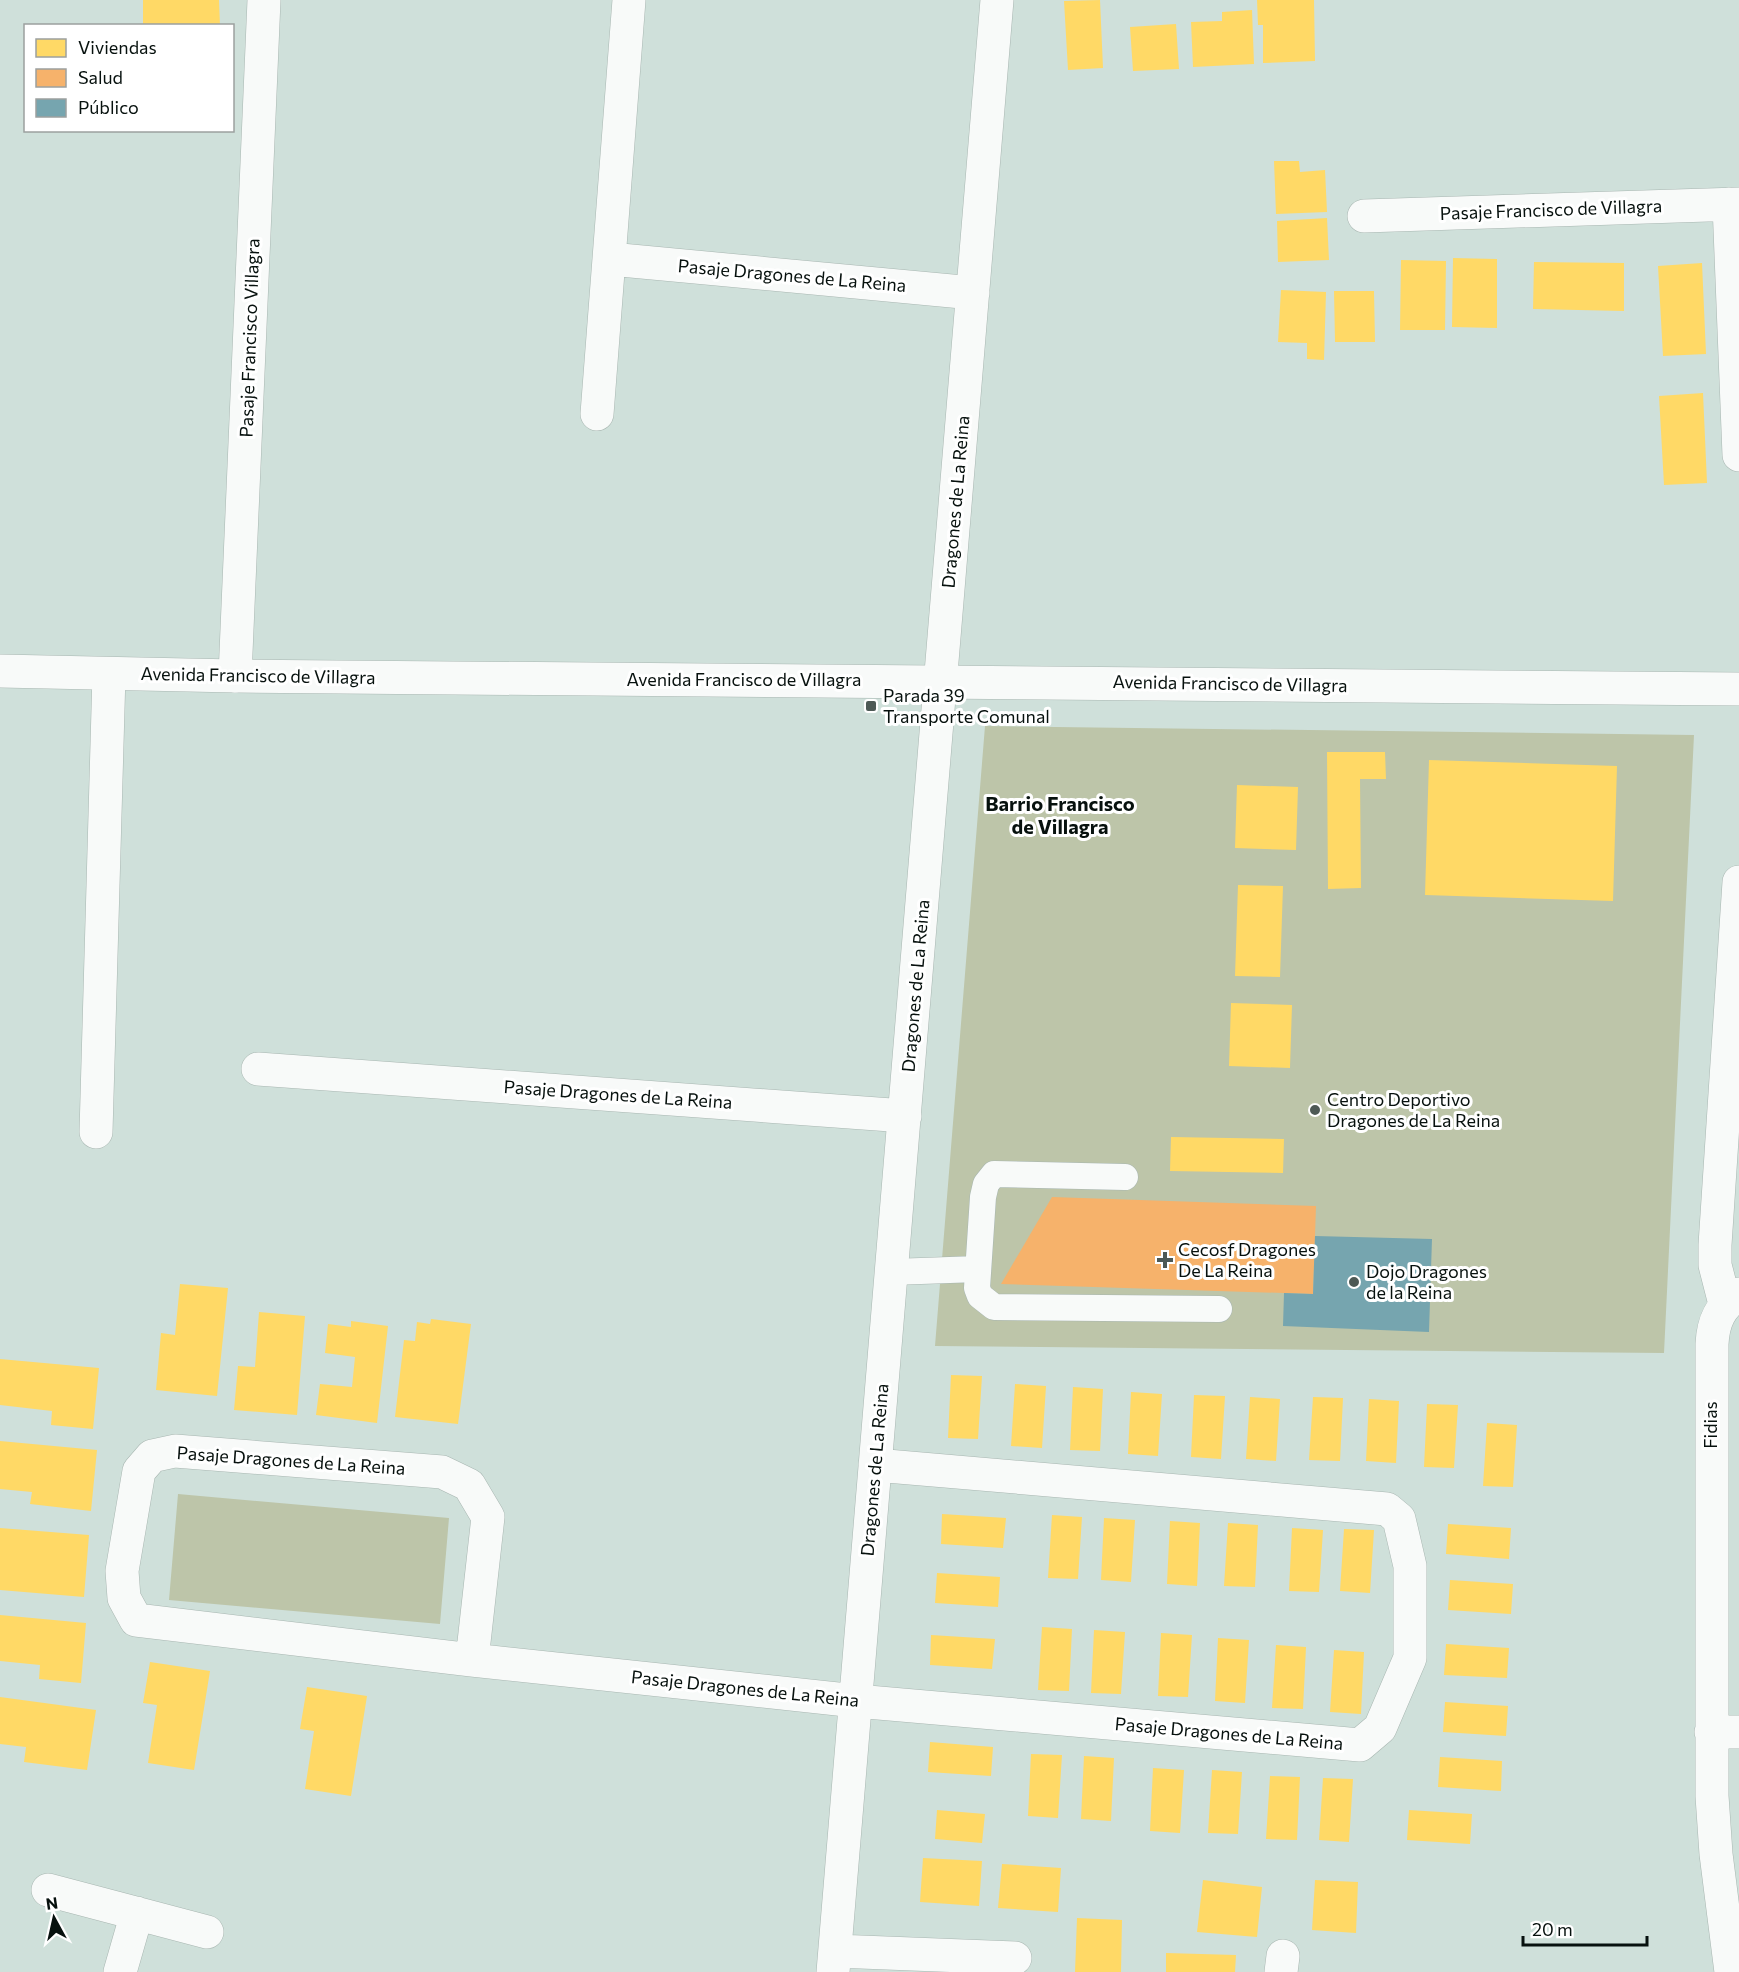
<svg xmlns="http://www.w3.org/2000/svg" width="1739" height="1972" font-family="Commissioner,sans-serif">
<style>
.green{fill:#bdc5a9}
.homes{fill:#ffd966}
.health{fill:#f6b26b}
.public{fill:#76a5af}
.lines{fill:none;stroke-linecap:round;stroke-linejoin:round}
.lane-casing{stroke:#a8b6b1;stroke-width:27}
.street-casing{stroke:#a8b6b1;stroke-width:34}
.secondary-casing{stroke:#a8b6b1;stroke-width:34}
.lane{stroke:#f8faf9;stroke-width:26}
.street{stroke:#f8faf9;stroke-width:33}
.secondary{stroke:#f8faf9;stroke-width:33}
.poi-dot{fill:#4d5955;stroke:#fff;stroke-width:2}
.labels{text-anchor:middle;stroke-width:6;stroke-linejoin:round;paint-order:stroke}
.street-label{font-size:18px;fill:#07110e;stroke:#fff}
.poi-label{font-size:18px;fill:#07110e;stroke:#fff;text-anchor:start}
.neighbourhood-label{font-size:20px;font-weight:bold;fill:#07110e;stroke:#fff}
</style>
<rect width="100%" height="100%" fill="#cfe0da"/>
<path class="green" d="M985,726L1694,735L1664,1353L935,1346Z
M178,1494L449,1518L440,1624L169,1600Z"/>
<path class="homes" d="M143,0H219L220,26L143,25Z
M1100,0L1103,68L1068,70L1064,1Z
M1257,0H1314L1315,61L1263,63V25H1258Z
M1252,10L1254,64L1193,67L1191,22L1222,21V12Z
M1176,24L1179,69L1133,71L1130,27Z
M1274,161H1299L1300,172L1325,170L1327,212L1276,214Z
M1327,218L1329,260L1278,262L1277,221Z
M1453,258L1497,259V328L1452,327Z
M1401,260L1446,261L1445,330H1400Z
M1534,262L1624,263V311L1533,309Z
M1702,263L1706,354L1663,356L1658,266Z
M1281,290L1326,292L1324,360L1307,359V343L1278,342Z
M1334,291H1374L1375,342H1335Z
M1703,393L1707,483L1664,485L1659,396Z
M1327,752H1385L1386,779H1360L1361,888L1328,889Z
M1429,760L1617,766L1613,901L1425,895Z
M1237,785L1298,787L1296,850L1235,848Z
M1238,885L1283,886L1280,977L1235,976Z
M1231,1003L1292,1005L1290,1068L1229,1066Z
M1171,1137L1284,1139L1283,1173L1170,1171Z
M180,1284L228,1288L217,1396L156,1390L161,1333L175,1335Z
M259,1312L305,1316L297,1415L234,1410L238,1366L255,1367Z
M431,1319L471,1324L458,1424L395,1417L404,1340L415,1341L417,1322L430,1324Z
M351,1321L388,1326L377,1423L316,1415L320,1384L352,1387L355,1357L325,1353L328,1324L351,1327Z
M0,1359L99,1368L93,1429L51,1425L52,1411L0,1405Z
M951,1375L982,1376L978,1439L948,1438Z
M1015,1384L1046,1386L1042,1448L1011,1446Z
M1073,1387L1103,1389L1100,1451L1070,1450Z
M1131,1392L1162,1394L1158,1456L1128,1454Z
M1194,1395L1225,1396L1221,1459L1191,1457Z
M1250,1397L1280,1399L1276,1461L1246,1459Z
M1313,1397L1343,1398L1340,1461L1309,1460Z
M1369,1399L1399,1401L1396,1463L1366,1461Z
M1427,1404L1458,1405L1454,1468L1424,1467Z
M1487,1423L1517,1425L1513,1487L1483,1486Z
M0,1441L97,1450L91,1511L30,1504L32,1492L0,1489Z
M942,1514L1006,1518L1003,1548L941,1544Z
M1052,1515L1082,1517L1078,1579L1048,1578Z
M1104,1518L1135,1520L1131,1582L1101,1580Z
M1170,1521L1200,1523L1197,1586L1167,1584Z
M1228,1523L1258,1525L1255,1587L1224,1586Z
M1448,1524L1511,1528L1509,1559L1446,1554Z
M0,1528L89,1535L84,1597L0,1590Z
M1292,1528L1323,1530L1319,1592L1289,1591Z
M1344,1529L1374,1530L1370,1593L1340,1591Z
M937,1573L1000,1577L998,1607L935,1603Z
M1450,1580L1513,1584L1511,1614L1448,1610Z
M0,1615L86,1623L81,1683L39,1679L40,1665L0,1661Z
M1042,1627L1072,1629L1069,1691L1038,1690Z
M1094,1630L1125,1632L1121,1694L1091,1693Z
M1161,1633L1192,1635L1188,1697L1158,1696Z
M931,1635L995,1639L992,1669L930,1665Z
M1218,1638L1249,1640L1245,1703L1215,1701Z
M1446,1644L1509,1648L1507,1678L1444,1675Z
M1276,1645L1306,1647L1303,1709L1272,1708Z
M1334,1650L1364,1652L1361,1714L1330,1712Z
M150,1662L210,1671L194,1770L148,1763L157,1705L143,1703Z
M307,1687L367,1696L351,1796L305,1789L314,1731L300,1729Z
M0,1697L96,1710L87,1770L24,1762L26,1747L0,1744Z
M1445,1702L1508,1706L1506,1736L1443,1732Z
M930,1742L993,1747L991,1776L928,1772Z
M1031,1754L1062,1755L1058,1818L1028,1816Z
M1084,1756L1114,1758L1111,1821L1081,1819Z
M1440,1757L1502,1761L1501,1791L1438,1787Z
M1153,1768L1184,1770L1180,1833L1150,1831Z
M1212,1770L1242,1772L1238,1834L1208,1833Z
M1270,1776L1300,1777L1297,1840L1266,1839Z
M1323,1778L1353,1779L1349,1842L1319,1840Z
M937,1810L985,1814L982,1843L935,1839Z
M1409,1810L1472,1814L1470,1844L1407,1840Z
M923,1858L982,1861L979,1906L920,1902Z
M1002,1864L1061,1868L1058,1912L998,1908Z
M1203,1880L1262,1887L1257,1937L1197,1932Z
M1315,1880L1358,1882L1356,1933L1312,1930Z
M1077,1918L1122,1920L1121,1972H1075Z
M1166,1953L1236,1955L1235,1972H1166Z"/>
<path class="health" d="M1052,1197L1316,1206L1313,1294L1001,1284Z"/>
<path class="public" d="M1315,1236L1432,1239L1429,1332L1283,1326L1284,1293L1313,1294Z"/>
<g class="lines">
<g class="lane-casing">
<path id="lane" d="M1125,1177L994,1174L986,1184L983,1197L977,1288L980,1296L994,1307L1219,1309
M892,1272L978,1269"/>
</g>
<g class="street-casing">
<path id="street" d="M1729,204L1739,455
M1364,216L1739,204
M610,259L973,293
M597,414L629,0
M235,676L264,0
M258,1069L905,1116
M96,1132L109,674
M1725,1304L1715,1265V1245L1739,882
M472,1660L488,1517L469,1485L442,1472L175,1451L152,1456L139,1471L122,1571L124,1598L136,1620L472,1660L856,1701L1360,1745L1380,1728L1410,1658V1566L1399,1519L1387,1509L875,1465
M1711,1732H1739
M48,1890L207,1932
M835,1951L1015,1958
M120,1972L137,1913
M833,1972L997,0
M1281,1972L1283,1956
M1731,1972L1716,1854L1712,1796V1344C1713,1322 1720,1306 1739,1294"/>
</g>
<g class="secondary-casing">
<path id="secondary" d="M0,671L235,676L1739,689"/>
</g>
<use href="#lane" class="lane"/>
<use href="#street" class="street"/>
<use href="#secondary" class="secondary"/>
</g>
<g class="poi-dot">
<rect x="865" y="700" width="12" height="12" rx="3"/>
<circle cx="1315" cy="1110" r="6"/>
<path d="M1162 1251h6v6h6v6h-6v6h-6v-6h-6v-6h6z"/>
<circle cx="1354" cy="1282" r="6"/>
</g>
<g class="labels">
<g class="street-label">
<text transform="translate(1551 210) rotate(-2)" y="6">Pasaje Francisco de Villagra</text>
<text transform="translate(792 276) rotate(5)" y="6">Pasaje Dragones de La Reina</text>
<text transform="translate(250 338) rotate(-88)" y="6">Pasaje Francisco Villagra</text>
<text transform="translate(956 502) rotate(-85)" y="6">Dragones de La Reina</text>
<text transform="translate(258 676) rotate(1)" y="6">Avenida Francisco de Villagra</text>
<text x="744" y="686">Avenida Francisco de Villagra</text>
<text transform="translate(1230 684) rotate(1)" y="6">Avenida Francisco de Villagra</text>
<text transform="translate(916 986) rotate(-85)" y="6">Dragones de La Reina</text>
<text transform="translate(618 1095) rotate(4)" y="6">Pasaje Dragones de La Reina</text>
<text transform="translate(1711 1425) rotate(-90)" y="6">Fidias</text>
<text transform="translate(291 1461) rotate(4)" y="6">Pasaje Dragones de La Reina</text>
<text transform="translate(875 1470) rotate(-85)" y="6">Dragones de La Reina</text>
<text transform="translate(745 1689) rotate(6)" y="6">Pasaje Dragones de La Reina</text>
<text transform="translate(1229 1734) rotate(5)" y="6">Pasaje Dragones de La Reina</text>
</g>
<g class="poi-label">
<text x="883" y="702">Parada 39<tspan x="883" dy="21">Transporte Comunal</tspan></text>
<text x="1327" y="1106">Centro Deportivo<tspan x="1327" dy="21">Dragones de La Reina</tspan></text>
<text x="1178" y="1256">Cecosf Dragones<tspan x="1178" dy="21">De La Reina</tspan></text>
<text x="1366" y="1278">Dojo Dragones<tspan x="1366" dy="21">de la Reina</tspan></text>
</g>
<g class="neighbourhood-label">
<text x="1060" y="811">Barrio Francisco<tspan x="1060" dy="23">de Villagra</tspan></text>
</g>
</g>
<rect x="24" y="24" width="210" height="108" fill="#ffffff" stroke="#9ca09f" stroke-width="1.5"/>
<rect x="36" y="39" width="30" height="18" fill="#ffd966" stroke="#9ca09f" stroke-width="1.5"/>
<text x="78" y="54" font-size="18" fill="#07110e">Viviendas</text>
<rect x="36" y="69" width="30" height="18" fill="#f6b26b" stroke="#9ca09f" stroke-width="1.5"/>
<text x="78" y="84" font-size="18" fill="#07110e">Salud</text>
<rect x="36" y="99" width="30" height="18" fill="#76a5af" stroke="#9ca09f" stroke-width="1.5"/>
<text x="78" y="114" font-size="18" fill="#07110e">Público</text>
<g transform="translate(54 1918) rotate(352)" stroke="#ffffff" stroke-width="4.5" paint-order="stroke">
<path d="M0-4.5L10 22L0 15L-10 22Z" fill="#07110e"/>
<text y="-9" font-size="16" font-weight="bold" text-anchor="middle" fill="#07110e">N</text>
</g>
<path d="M1523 1936v9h124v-9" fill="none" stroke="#07110e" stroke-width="3"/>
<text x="1532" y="1936" font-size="18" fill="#07110e" stroke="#ffffff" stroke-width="4.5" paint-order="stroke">20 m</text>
</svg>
